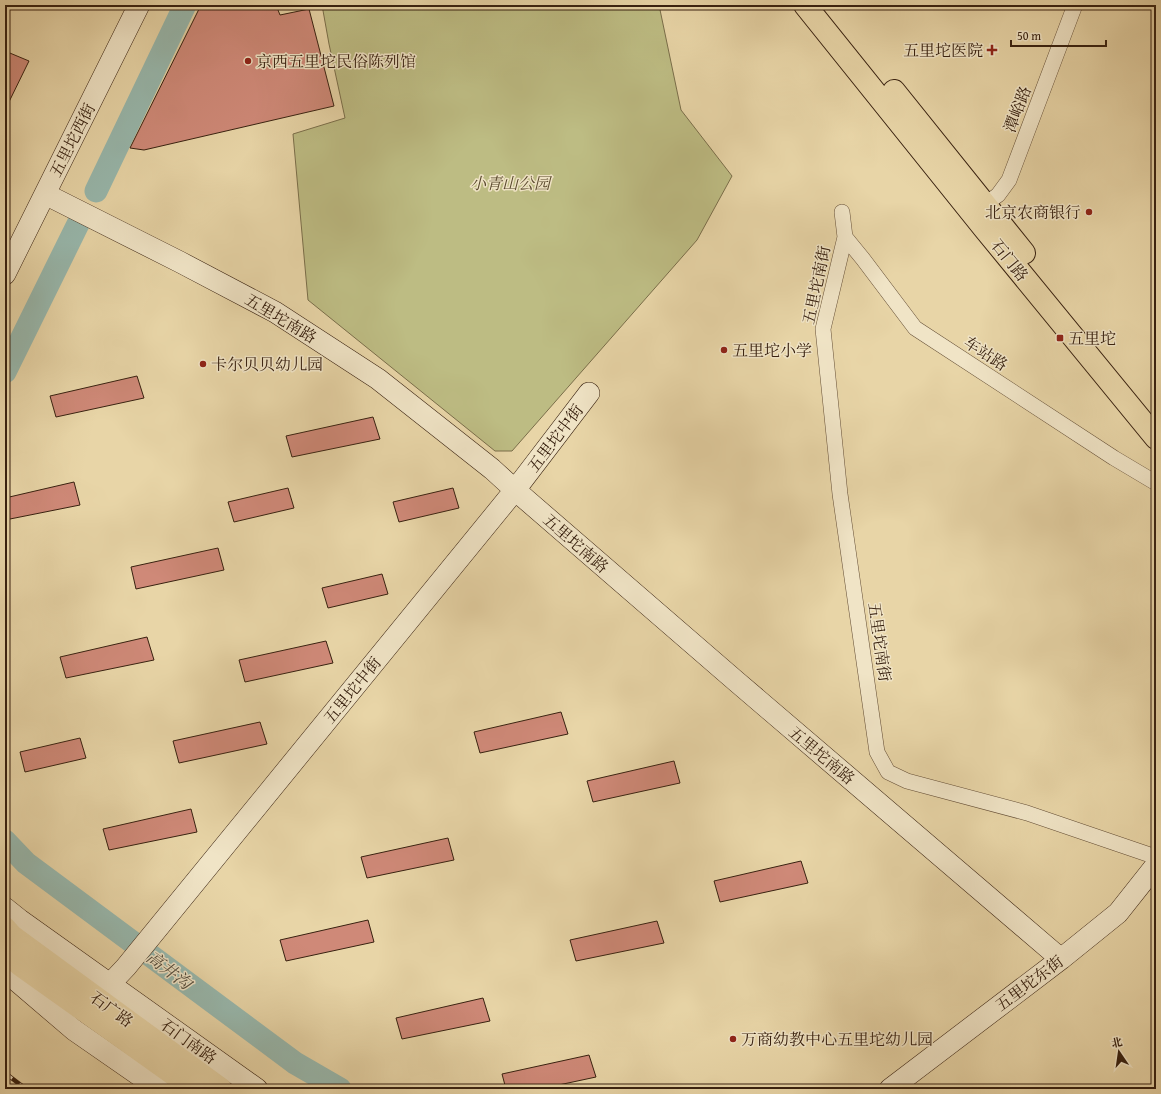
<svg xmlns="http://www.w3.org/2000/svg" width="1161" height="1094" font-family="'Gentium Book Plus','Noto Serif SC',serif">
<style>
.green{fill:#bdbc83;stroke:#7a6e4a}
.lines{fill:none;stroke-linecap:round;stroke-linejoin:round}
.river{stroke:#98b8ad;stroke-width:23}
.building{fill:#cf8978;stroke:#382110}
.street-casing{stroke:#644e36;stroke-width:16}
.secondary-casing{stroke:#382110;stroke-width:22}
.primary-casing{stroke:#382110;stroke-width:24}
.highway-casing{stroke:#382110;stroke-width:24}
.street{stroke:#f0e4c6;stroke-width:15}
.secondary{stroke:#f0e4c6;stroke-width:21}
.primary{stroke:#e8d5a7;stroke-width:22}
.highway{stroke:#e8d5a7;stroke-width:22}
.rail-casing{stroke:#382110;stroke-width:4.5}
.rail{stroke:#f0e4c6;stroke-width:3;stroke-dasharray:9;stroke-linecap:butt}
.poi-dot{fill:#8f2418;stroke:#f0e4c6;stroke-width:1.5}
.labels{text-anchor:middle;stroke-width:3;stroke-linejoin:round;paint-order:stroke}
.poi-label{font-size:16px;fill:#382110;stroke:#f0e4c6;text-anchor:start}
.street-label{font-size:16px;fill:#382110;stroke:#f0e4c6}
.park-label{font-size:16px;font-style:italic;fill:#59482d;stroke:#f0e4c6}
.water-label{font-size:17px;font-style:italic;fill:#554e3f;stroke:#f0e4c6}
</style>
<rect width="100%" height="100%" fill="#e8d5a7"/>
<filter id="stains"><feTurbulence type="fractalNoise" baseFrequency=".005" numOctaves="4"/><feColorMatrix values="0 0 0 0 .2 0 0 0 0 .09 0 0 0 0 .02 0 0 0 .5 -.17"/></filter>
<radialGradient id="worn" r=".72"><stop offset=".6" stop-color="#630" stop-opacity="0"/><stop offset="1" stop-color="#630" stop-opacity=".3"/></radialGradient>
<path class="green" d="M322,5H659L681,110L732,176L697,240L512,451H495L308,300L293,134L345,118L329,44Z"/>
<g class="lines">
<path class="river" d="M96,191L185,5
M5,372L78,224
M5,841L26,863L295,1063L340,1089"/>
</g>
<path class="building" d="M201,5H276L280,15L309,9L334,106L144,150L130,148Z
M5,51L29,61L5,110Z
M137,376L144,398L56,417L50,396Z
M373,417L380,439L292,457L286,436Z
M74,482L80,505L5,520V498Z
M288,488L294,508L234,522L228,502Z
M453,488L459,508L399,522L393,502Z
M218,548L224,570L136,589L131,567Z
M382,574L388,594L328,608L322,588Z
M147,637L154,660L66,678L60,657Z
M326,641L333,663L245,682L239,660Z
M561,712L568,734L480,753L474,732Z
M260,722L267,744L179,763L173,741Z
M80,738L86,758L25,772L20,752Z
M674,761L680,783L593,802L587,781Z
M191,809L197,832L109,850L103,829Z
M448,838L454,860L367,878L361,857Z
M801,861L808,883L720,902L714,881Z
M368,920L374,942L286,961L280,940Z
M657,921L664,943L576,961L570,940Z
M483,998L490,1021L402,1039L396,1018Z
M589,1055L596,1077L540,1089H506L502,1074Z"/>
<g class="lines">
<g class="street-casing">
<path id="street" d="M977,210L998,195L1009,180L1075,5
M842,212L845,237L863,259L915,328L1114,458L1156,483
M845,237L823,329L840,494L877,752L888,772L907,781L1027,813L1156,857"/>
</g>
<g class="secondary-casing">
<path id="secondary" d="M45,194L180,262L275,312L378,379L492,469L515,490L737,682L1061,959
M5,274L139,5
M5,908L20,920L257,1089
M5,971L74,1030L159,1089
M110,984L126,967L515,490L589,393
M890,1089L1061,959L1118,913L1156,865"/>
</g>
<g class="primary-casing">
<path id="primary" d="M5,928L12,936L221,1089
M5,952L20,965L194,1089"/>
</g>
<g class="highway-casing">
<path id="highway" d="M805,5L984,228L1156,438
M894,91L1024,253"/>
</g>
<use href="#street" class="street"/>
<use href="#secondary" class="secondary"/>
<use href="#primary" class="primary"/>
<use href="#highway" class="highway"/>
<g class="rail-casing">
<path id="rail" d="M5,1073L26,1089"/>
</g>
<use href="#rail" class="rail"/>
</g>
<g class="poi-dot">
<path d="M990 44h4v4h4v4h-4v4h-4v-4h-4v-4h4z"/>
<circle cx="248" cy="61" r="4"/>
<circle cx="1089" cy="212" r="4"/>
<rect x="1056" y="334" width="8" height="8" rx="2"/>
<circle cx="724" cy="350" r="4"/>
<circle cx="203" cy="364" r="4"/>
<circle cx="733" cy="1039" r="4"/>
</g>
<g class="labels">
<g class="poi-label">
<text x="983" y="56" text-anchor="end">五里坨医院</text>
<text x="256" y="67">京西五里坨民俗陈列馆</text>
<text x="1081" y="218" text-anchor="end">北京农商银行</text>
<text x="1068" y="344">五里坨</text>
<text x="732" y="356">五里坨小学</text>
<text x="211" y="370">卡尔贝贝幼儿园</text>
<text x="741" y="1045">万商幼教中心五里坨幼儿园</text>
</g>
<g class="street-label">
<text transform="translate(1017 109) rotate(-69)" y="6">潭峪路</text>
<text transform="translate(72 140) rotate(-63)" y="6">五里坨西街</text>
<text transform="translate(1010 260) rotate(51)" y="6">石门路</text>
<text transform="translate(816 285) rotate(-78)" y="6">五里坨南街</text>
<text transform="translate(281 318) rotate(31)" y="6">五里坨南路</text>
<text transform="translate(986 353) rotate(33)" y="6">车站路</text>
<text transform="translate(555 438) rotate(-53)" y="6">五里坨中街</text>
<text transform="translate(576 543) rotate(41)" y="6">五里坨南路</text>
<text transform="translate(880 642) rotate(82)" y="6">五里坨南街</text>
<text transform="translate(352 690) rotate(-51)" y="6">五里坨中街</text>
<text transform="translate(822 755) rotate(40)" y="6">五里坨南路</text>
<text transform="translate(1029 983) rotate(-37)" y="6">五里坨东街</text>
<text transform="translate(112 1009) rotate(36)" y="6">石广路</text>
<text transform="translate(189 1041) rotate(36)" y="6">石门南路</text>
</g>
<g class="park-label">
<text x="510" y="189">小青山公园</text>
</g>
<g class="water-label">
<text transform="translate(169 970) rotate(37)" y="6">高井沟</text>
</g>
</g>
<rect width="1161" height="1094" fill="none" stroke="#e8d5a7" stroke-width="20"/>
<rect x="6" y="6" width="1149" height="1082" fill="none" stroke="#382110" stroke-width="2"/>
<rect x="10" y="10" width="1141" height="1074" fill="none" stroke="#382110"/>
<g transform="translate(1119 1052) rotate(347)" stroke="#f0e4c6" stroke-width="3" paint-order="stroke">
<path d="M0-3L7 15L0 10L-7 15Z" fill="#382110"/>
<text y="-6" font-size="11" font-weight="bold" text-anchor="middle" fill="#382110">北</text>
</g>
<path d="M1011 40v6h95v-6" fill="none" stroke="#382110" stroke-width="2"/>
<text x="1017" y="40" font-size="12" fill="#382110" stroke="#f0e4c6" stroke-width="3" paint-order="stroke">50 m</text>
<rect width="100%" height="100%" filter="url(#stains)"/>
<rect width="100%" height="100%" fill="url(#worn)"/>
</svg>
